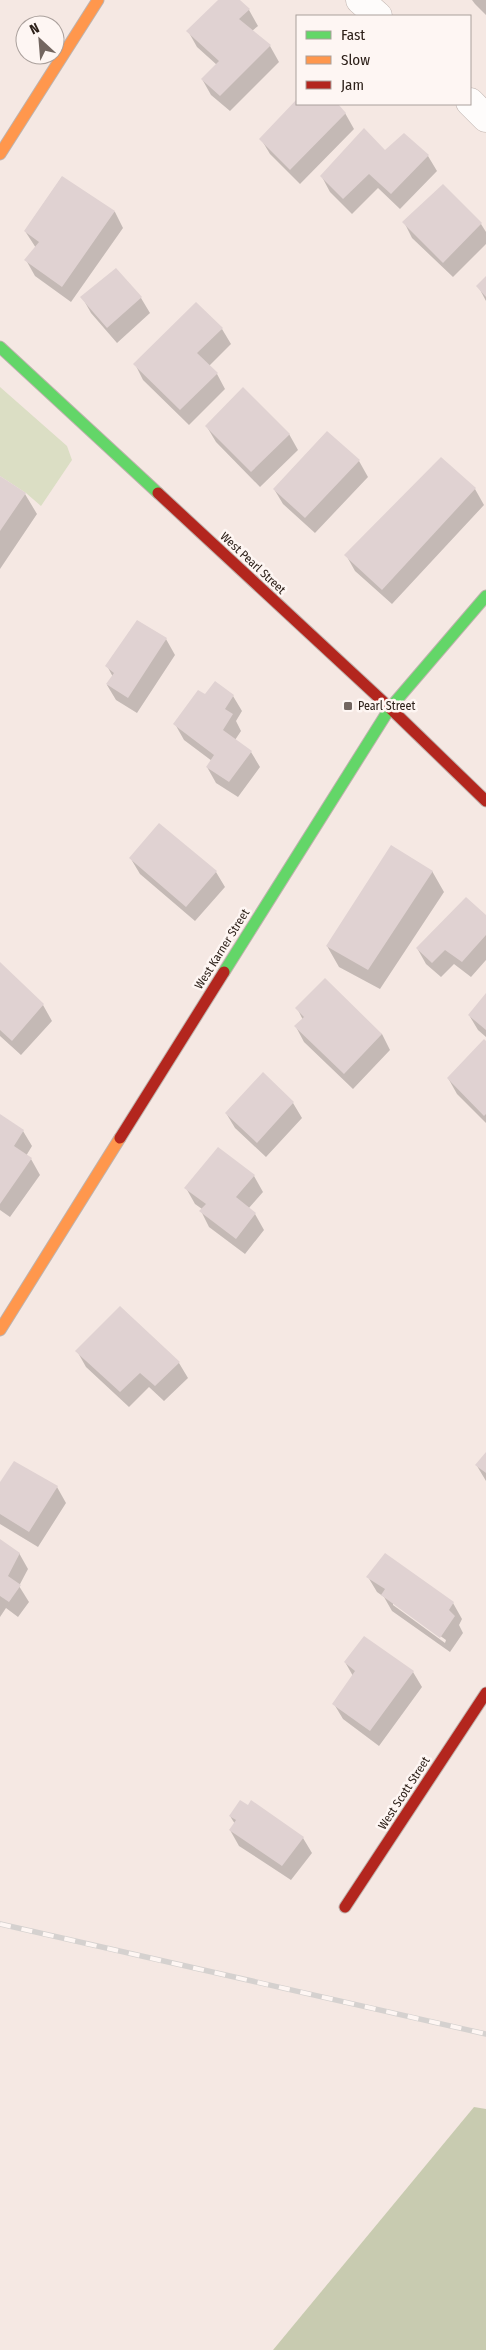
<svg xmlns="http://www.w3.org/2000/svg" width="486" height="2350" font-family="'Fira Sans Condensed',sans-serif">
<style>
.green{fill:#dbdec4}
.forest{fill:#c8cbb0}
.shadow{fill:#0003;fill-rule:evenodd}
.building{fill:#e0d2d2}
.lines{fill:none;stroke-linecap:round;stroke-linejoin:round}
.street-casing{stroke:#beb2ad;stroke-width:29}
.fast-casing{stroke:#beb2ad;stroke-width:13}
.slow-casing{stroke:#beb2ad;stroke-width:13}
.jam-casing{stroke:#beb2ad;stroke-width:13}
.street{stroke:#fefcfb;stroke-width:28}
.fast{stroke:#63d668;stroke-width:11}
.slow{stroke:#ff974d;stroke-width:11}
.jam{stroke:#b3261e;stroke-width:11}
.rail-casing{stroke:#d5d1cf;stroke-width:5.5}
.rail{stroke:#fef6f3;stroke-width:4;stroke-dasharray:11;stroke-linecap:butt}
.poi-dot{fill:#736660;stroke:#fef6f3;stroke-width:2}
.labels{text-anchor:middle;stroke-width:5;stroke-linejoin:round;paint-order:stroke}
.street-label{font-size:12px;fill:#2d2019;stroke:#fef6f3}
.poi-label{font-size:12px;fill:#2d2019;stroke:#fef6f3;text-anchor:start}
</style>
<rect width="100%" height="100%" fill="#f5e8e3"/>
<path class="green" d="M0,387L67,446L72,460L41,506L26,493L0,476Z"/>
<path class="forest" d="M474,2107L486,2109V2350H273Z"/>
<path class="shadow" d="M219,0H238L249,10L258,26L252,31L270,46L279,62L230,111L211,95L202,79L217,65L197,47L188,31Z
M472,0H486V15L475,4Z
M297,101V104H336L345,113L354,129L300,184L270,154L261,139Z
M385,151L428,156L437,171L400,209L378,188L352,214L330,192L322,177Z
M62,177L115,212L123,228L71,302L35,276L26,260L36,248L25,231Z
M443,186L481,224L486,232V244L453,277L412,238L404,222Z
M486,278V301L478,286Z
M82,297L141,298L150,313L117,343L91,313Z
M222,329L231,344L209,366L217,374L225,389L189,425L143,380L135,364Z
M207,427L289,434L298,450L260,487L216,442Z
M327,432L359,461L368,477L315,533L283,504L274,489Z
M442,459L475,489L484,505L392,604L355,571L346,555Z
M0,478L25,494L37,514L0,569Z
M137,621L166,639L175,655L137,713L116,700L107,685L113,677L107,666Z
M205,696H233L242,711L236,721L241,731L235,740L251,752L260,767L238,797L216,783L207,767L212,761L184,740L175,724Z
M131,859L216,872L225,887L195,921L140,874Z
M432,871L444,892L380,989L339,967L327,946Z
M486,916V960L471,977L454,964L441,977L426,964L417,948Z
M0,964L43,1005L52,1021L21,1055L0,1036Z
M486,995V1037L478,1030L469,1015Z
M297,1008L382,1034L390,1050L353,1089L304,1042L296,1027L303,1020Z
M486,1043V1123L457,1094L448,1078Z
M263,1074L293,1103L302,1118L266,1157L235,1128L226,1113Z
M0,1115L23,1131L32,1146L26,1156L31,1159L40,1175L10,1217L0,1210Z
M219,1149L254,1176L263,1192L248,1209L255,1214L264,1230L245,1254L209,1227L201,1211L202,1209L195,1204L186,1188Z
M77,1351L179,1363L188,1378L164,1401L149,1387L129,1407L86,1367Z
M486,1454V1481L477,1466Z
M14,1463L57,1487L66,1503L38,1547L0,1524V1484Z
M0,1541L19,1553L28,1569L19,1586L29,1602L18,1617L6,1608L0,1617Z
M385,1555L453,1603L462,1619L459,1625L463,1633L450,1652L392,1611L384,1597L377,1592L368,1577ZM393,1602L446,1640L445,1643L393,1605Z
M364,1638L413,1672L422,1687L379,1746L343,1719L334,1704L353,1676L345,1662Z
M230,1816L303,1838L312,1853L291,1880L239,1846L230,1830L235,1824Z"/>
<path class="building" d="M218,0H240L250,9L239,19L271,45L220,96L201,79L219,61L186,31Z
M297,99V104H338L346,113L290,170L259,139Z
M364,128L385,150L404,133L429,155L391,194L369,174L343,199L320,176Z
M62,176L115,211L62,287L24,260L39,242L24,231Z
M443,184L482,223L443,263L402,222Z
M116,268L142,297L107,328L80,297Z
M486,276V297L476,286Z
M196,302L223,328L197,353L218,373L180,410L133,364Z
M243,387L290,434L251,472L205,426Z
M327,431L360,460L305,518L273,489Z
M441,457L476,488L382,590L344,555Z
M0,476L26,493L0,531Z
M137,620L167,638L128,698L106,684L114,673L105,666Z
M215,681L234,695L225,709L233,714L223,730L252,751L229,782L206,767L214,755L173,724L198,690L205,694Z
M159,823L217,871L186,907L129,858Z
M391,845L433,871L368,970L326,946Z
M466,897L486,915V935L462,962L445,950L432,963L416,948Z
M0,962L44,1004L12,1041L0,1030Z
M325,978L382,1034L344,1074L294,1026L304,1017L295,1008Z
M486,993V1030L468,1015Z
M484,1039L486,1041V1114L484,1116L447,1078Z
M263,1072L294,1102L257,1143L225,1113Z
M0,1114L24,1130L14,1146L32,1158L0,1204Z
M218,1147L255,1175L236,1197L256,1213L236,1239L199,1211L206,1204L184,1188Z
M120,1306L180,1362L155,1386L140,1373L120,1392L75,1351Z
M486,1452V1473L475,1465Z
M14,1461L58,1486L29,1532L0,1514V1482Z
M0,1539L20,1553L8,1576L21,1585L9,1602L0,1596Z
M385,1553L454,1602L449,1610L455,1616L440,1638L381,1595L385,1589L366,1577Z
M364,1636L414,1671L370,1731L332,1704L355,1671L344,1662Z
M240,1800L248,1805L251,1800L304,1837L282,1866L229,1830L236,1820L229,1816Z"/>
<g class="lines">
<g class="street-casing">
<path id="street" d="M360,0L378,16
M470,102L486,118"/>
</g>
<g class="fast-casing">
<path id="fast" d="M0,347L158,493
M224,972L390,708L486,596"/>
</g>
<g class="slow-casing">
<path id="slow" d="M0,154L98,0
M0,1330L120,1138"/>
</g>
<g class="jam-casing">
<path id="jam" d="M158,493L390,708L486,801
M120,1138L224,972
M345,1907L486,1693"/>
</g>
<use href="#street" class="street"/>
<use href="#fast" class="fast"/>
<use href="#slow" class="slow"/>
<use href="#jam" class="jam"/>
<g class="rail-casing">
<path id="rail" d="M0,1924L486,2034"/>
</g>
<use href="#rail" class="rail"/>
</g>
<rect class="poi-dot" x="343" y="701" width="10" height="10" rx="2.5"/>
<g class="labels">
<g class="street-label">
<text transform="translate(253 563) rotate(43)" y="4">West Pearl Street</text>
<text transform="translate(222 949) rotate(-58)" y="4">West Karner Street</text>
<text transform="translate(404 1793) rotate(-57)" y="4">West Scott Street</text>
</g>
<g class="poi-label">
<text x="358" y="710">Pearl Street</text>
</g>
</g>
<rect x="296" y="15" width="175" height="90" fill="#fef6f3" stroke="#aaa09c"/>
<rect x="306" y="31" width="25" height="8" fill="#63d668" stroke="#aaa09c"/>
<text x="341" y="40" font-size="15" fill="#2d2019">Fast</text>
<rect x="306" y="56" width="25" height="8" fill="#ff974d" stroke="#aaa09c"/>
<text x="341" y="65" font-size="15" fill="#2d2019">Slow</text>
<rect x="306" y="81" width="25" height="8" fill="#b3261e" stroke="#aaa09c"/>
<text x="341" y="90" font-size="15" fill="#2d2019">Jam</text>
<g transform="translate(40 40) rotate(334)"><circle r="24" fill="#fef6f3" stroke="#aaa09c"/>
<path d="M0-4L9 19L0 12L-9 19Z" fill="#736660"/>
<text y="-8" font-size="14" font-weight="bold" text-anchor="middle" fill="#2d2019">N</text>
</g>
</svg>
